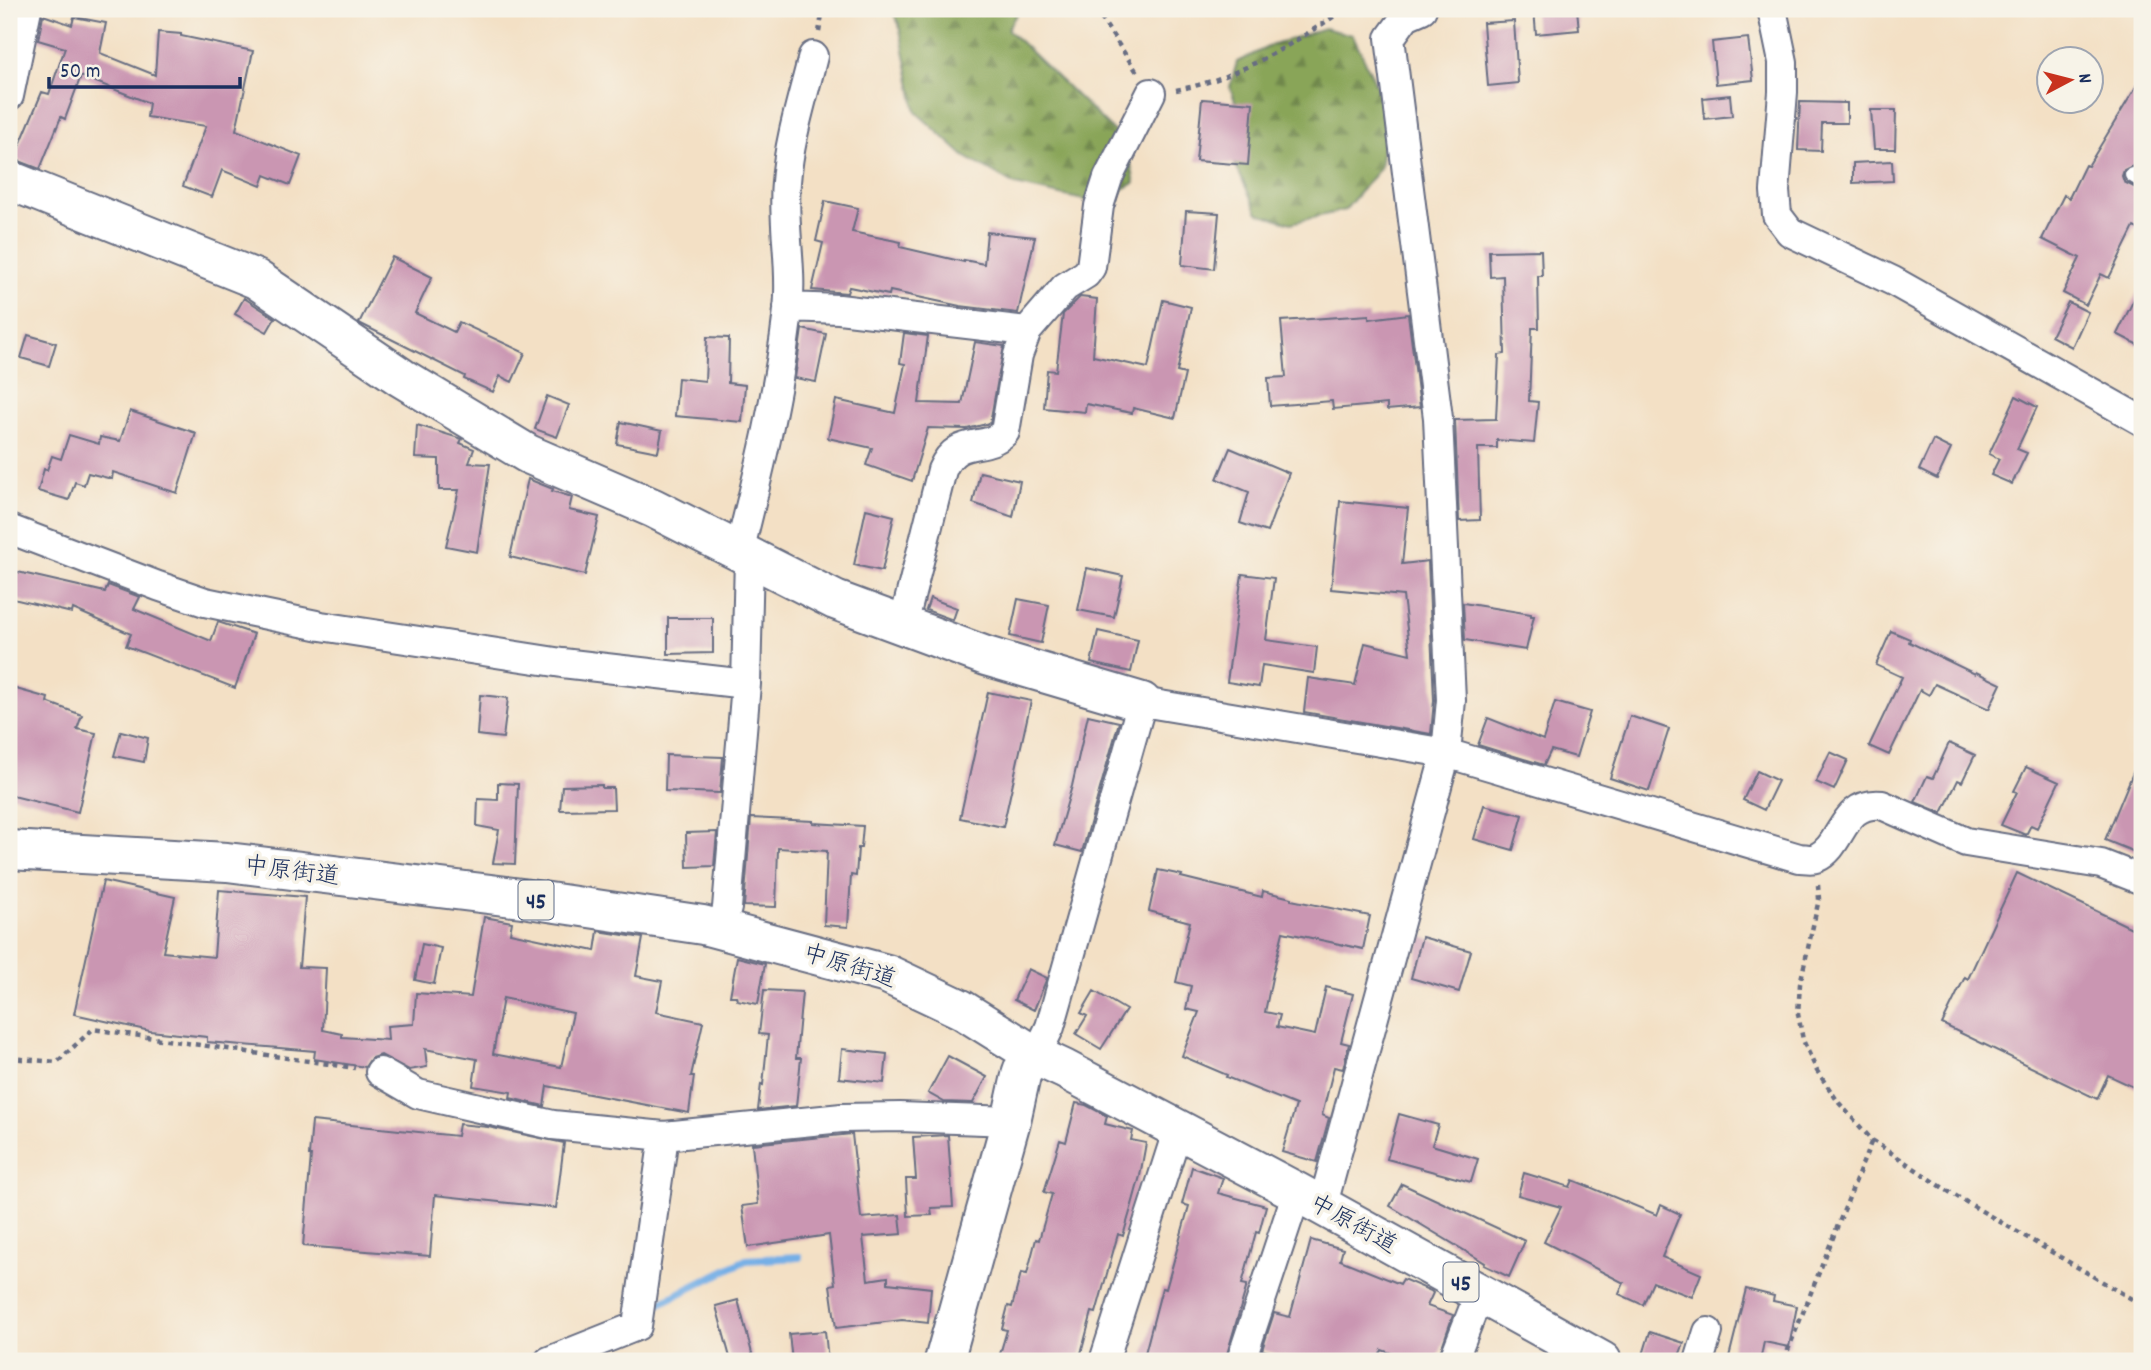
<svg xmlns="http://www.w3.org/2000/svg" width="2151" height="1370" font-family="Dekko,'Klee One',sans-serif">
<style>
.forest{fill:url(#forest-firs);stroke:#526a5b;stroke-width:2}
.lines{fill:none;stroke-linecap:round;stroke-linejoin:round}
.stream{stroke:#75afe6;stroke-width:8}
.building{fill:#ca96b2;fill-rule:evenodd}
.lane-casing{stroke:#676d82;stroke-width:18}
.street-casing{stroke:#676d82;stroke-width:32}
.secondary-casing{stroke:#676d82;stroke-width:42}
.primary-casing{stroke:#676d82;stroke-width:42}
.path{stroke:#676d82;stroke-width:4.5;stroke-dasharray:5 5;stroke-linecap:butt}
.lane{stroke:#fff;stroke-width:14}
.street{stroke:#fff;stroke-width:28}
.secondary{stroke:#fff;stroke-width:38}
.primary{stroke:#fff;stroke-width:38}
.labels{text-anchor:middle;stroke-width:7;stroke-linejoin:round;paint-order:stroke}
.shield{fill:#f7f3e8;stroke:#5d6a87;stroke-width:2}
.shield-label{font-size:23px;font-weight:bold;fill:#1b2f5e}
.street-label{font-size:24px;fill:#1b2f5e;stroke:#f7f3e8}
</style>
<defs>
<pattern id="forest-firs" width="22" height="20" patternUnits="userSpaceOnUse" patternTransform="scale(1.75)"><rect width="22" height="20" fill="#89a558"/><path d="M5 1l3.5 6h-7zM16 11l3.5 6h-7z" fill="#6f874c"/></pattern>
</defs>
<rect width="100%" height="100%" fill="#f7f3e8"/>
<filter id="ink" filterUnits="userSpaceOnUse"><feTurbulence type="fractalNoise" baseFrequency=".0143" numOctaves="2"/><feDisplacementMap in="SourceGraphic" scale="14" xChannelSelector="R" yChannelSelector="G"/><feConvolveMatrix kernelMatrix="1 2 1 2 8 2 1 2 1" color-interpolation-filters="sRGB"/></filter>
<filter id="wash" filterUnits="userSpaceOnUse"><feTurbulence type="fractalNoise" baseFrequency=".00686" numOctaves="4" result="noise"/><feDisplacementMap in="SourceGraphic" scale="28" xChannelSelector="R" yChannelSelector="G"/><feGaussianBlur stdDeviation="1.57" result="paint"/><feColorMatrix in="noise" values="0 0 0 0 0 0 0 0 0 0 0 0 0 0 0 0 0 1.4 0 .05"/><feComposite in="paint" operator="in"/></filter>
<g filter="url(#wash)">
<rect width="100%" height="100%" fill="#f3e0c5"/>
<path class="forest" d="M891,9H1020L1007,29L1126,143L1135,183L1097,203L1015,185L964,156L916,112L899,24Z
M1324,28L1353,35L1380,93L1385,133L1380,168L1345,210L1291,223L1258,213L1233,160L1242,121L1230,87L1237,62L1270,46Z"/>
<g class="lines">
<path class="stream" d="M646,1310L746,1260L799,1257
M524,1361L544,1353"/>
</g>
<g id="blocks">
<path class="building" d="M1534,9H1577L1579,30L1536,34Z
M43,15L72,25L74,17L106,23L100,53L155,75L158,32L181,34V36L253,51L236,130L301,156L290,185L265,175L261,186L222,170L212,197L183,186L206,126L147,117L149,103L81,76L65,119L61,117L40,169L14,159L42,92L49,94L65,48L38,40Z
M1514,21L1518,83L1488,86L1483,23Z
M1748,38L1753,80L1716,84L1712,42Z
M2142,77V151L2133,166L2124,170L2122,176L2124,182L2142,191V231L2134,227L2109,278L2101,274L2086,305L2063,293L2080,258L2042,239L2064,195L2069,198L2085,165L2088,166Z
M1730,95L1732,116L1705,119L1703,98Z
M1202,99L1253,103L1248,165L1196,161Z
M1800,102L1847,103V123H1822L1821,151L1798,150Z
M1871,110H1896L1895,149H1874Z
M1892,161L1893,181L1853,183V163Z
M825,201L858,208L852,232L901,242L900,247L964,262V260L984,264L987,232L1035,237L1018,313L960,306L890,291L889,295L849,287L847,293L812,290L823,243L816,241Z
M1186,211L1219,213L1214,269L1182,265Z
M1541,250L1542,276H1538L1539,328H1532L1529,401L1538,402L1534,443L1497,440V448H1478L1480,520L1459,521L1455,420L1496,419L1499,355L1505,354L1503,276L1490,277L1489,251Z
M392,257L432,277L415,313L454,332L459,322L525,353L512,382L500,376L493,392L464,379L465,376L359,323Z
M2142,283V347L2117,334Z
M1080,297L1097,299L1093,356L1148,368L1163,300L1191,307L1177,372L1185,374L1175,418L1133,408L1132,413L1086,404L1085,412L1044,408L1047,370L1056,371L1063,314Z
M244,298L275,318L267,332L235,314Z
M2068,302L2088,312L2072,347L2051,336Z
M1408,314L1420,407L1387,410V404L1333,409L1332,401L1270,406L1268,378L1286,377L1281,321L1369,315V319Z
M802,329L826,334L816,382L795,378Z
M904,333L928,336L919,403L962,404L975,342L1004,346L990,423L967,429L928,428L912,481L866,465L872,448L828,438L836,400L895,413L905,364L900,363Z
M28,335L56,343L49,366L21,358Z
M707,337L729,338L728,383L745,385L742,422L675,416L678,378L705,381Z
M547,396L569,405L557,437L535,429Z
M2016,396L2037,407L2017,449L2027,453L2012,484L1991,475L1999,459L1989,454Z
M130,411L196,433L177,493L113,472L112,479L88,473L84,485L75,482L69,500L38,491L44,469L47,470L52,456L61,459L69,435L99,444L100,437L120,441Z
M621,422L662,431L658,452L617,444Z
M417,425L462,439L460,443L474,449L469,463L490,464L477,552L446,546L459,490H439V459L415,458Z
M1933,440L1951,449L1937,479L1919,470Z
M1230,448L1289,473L1267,532L1240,523L1249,492L1217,479Z
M980,472L1020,481L1013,517L973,503Z
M528,479L553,489L552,491L572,497L569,510L599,517L585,575L510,557Z
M1340,501L1408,508L1402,564L1428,561L1434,700L1431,734L1304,712L1308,678L1355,685L1365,643L1410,654L1403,596L1331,589Z
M866,509L894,516L882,571L854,565Z
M1087,568L1123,576L1114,617L1078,610Z
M9,570L105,592L108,585L140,597L134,609L211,641L218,622L254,634L235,688L126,646L131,634L73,609L72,613L9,598Z
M1242,574L1274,578L1266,640L1317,647L1314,673L1262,665L1259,687L1227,682Z
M930,598L957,608L953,620L926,610Z
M1018,599L1049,605L1041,643L1010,636Z
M1463,603L1531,614V616H1534L1526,650L1465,640Z
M668,618H713V653L668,654Z
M1098,631L1138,640L1131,672L1091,663Z
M1891,631L1910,639L1909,642L1975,674L1976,672L2001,684L1989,709L1935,684L1929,695L1920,690L1889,755L1869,746L1902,677L1876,665Z
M9,687L48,698L47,702L82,715L77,729L96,733L78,812L9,795Z
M988,692L1031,701L1003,827L960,818Z
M480,695L508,698L503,738L477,735Z
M1555,702L1590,712L1576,757L1551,750L1544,765L1478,745L1488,718L1543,740Z
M1088,715L1119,722L1082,852L1055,845L1072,786Z
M1630,716L1669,729L1649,791L1610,778Z
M121,731L148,738L144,762L114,756Z
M1949,743L1975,755L1962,782L1958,780L1942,813L1915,802L1927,776L1933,778Z
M2142,751V855L2105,840Z
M1830,752L1848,760L1834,790L1816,782Z
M666,755L723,757L720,793L665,791Z
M2026,767L2059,782L2037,828L2031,825L2026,835L2001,825L2017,792L2014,791Z
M1757,771L1778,781L1764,810L1743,800Z
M498,783L518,784L515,864L493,863L499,830L477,826L478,799L498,800Z
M602,785V788H613L614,809L560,810L562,786Z
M1484,805L1523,815L1513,850L1474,839Z
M751,818L813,821V823L863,826L861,848H858L856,876L851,875L848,927L824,925L827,851L778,848L776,907L744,906Z
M717,832L714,866L687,867L686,833Z
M1158,870L1182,875L1181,877L1262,897L1263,891L1291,898V900L1370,916L1363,949L1283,932L1273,973L1265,1012L1280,1015L1277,1027L1315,1035L1326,987L1353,994L1341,1042L1349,1044L1343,1069L1334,1067L1322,1115L1329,1118L1317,1162L1282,1152L1296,1105L1226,1077L1227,1075L1182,1056L1199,1012L1186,1009L1191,986L1176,982L1190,922L1149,911Z
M2017,873L2142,933V1091L2108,1075L2097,1099L1942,1024L1965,977L1968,979Z
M103,881L175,897L163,952L214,957L219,890L305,897L299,967L326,968L323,1030L342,1034V1037L388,1040L387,1026L414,1024L416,993L471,997L484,917L512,922L510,933L595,951L598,931L643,938L636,976L662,981L656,1012L703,1022L691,1076H694L689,1113L547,1086L544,1106L510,1098L511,1092L473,1086L477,1059L425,1049L427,1067L409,1070L381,1055L371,1058L365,1067L314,1059L315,1051L207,1042V1037L150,1031L74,1014ZM503,998L573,1013L561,1067L493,1054Z
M1422,937L1471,951L1459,992L1411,978Z
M422,944L441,948L434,984L415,980Z
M737,957L765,964L758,1004L737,1000L736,996H730Z
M1028,969L1047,978L1034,1010L1014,1000Z
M764,990L802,992L796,1058H801L796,1106L758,1110L761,1084L763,1085L768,1035L759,1034Z
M1094,991L1126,1010L1101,1049L1076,1034L1087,1016L1081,1013Z
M842,1049L887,1054L884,1083L839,1078Z
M948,1056L987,1077L973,1103L944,1102L928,1093Z
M1076,1103L1086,1105L1107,1116L1105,1124L1133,1131L1131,1140L1146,1143L1140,1176L1132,1205L1123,1236L1118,1234L1096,1313L1092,1312L1079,1361H998L1007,1330L1002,1329L1008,1306L1012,1307L1021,1273L1027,1274L1036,1239L1039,1240L1052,1194L1044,1192L1060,1140L1066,1142Z
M1399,1114L1438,1125L1432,1145L1478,1159L1471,1182L1387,1159Z
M312,1121L457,1136L459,1124L488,1127L564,1143L556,1208L435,1195L430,1256L303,1246L311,1156H309Z
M852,1134L861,1218L900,1215L902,1234L863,1237L868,1280L888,1277V1283L931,1288L928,1323L902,1320L836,1328L830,1285L835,1284L829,1235L748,1247L742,1206L758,1204L752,1144Z
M948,1135L953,1207L931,1208L932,1215L908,1216L906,1179H916L913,1137Z
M1192,1167L1223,1178L1218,1193L1266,1206L1259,1233L1256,1232L1242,1284L1247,1285L1225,1361H1159L1144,1357L1162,1288L1166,1289L1189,1206L1182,1204Z
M1524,1173L1570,1187L1573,1180L1657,1215L1661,1205L1680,1214L1662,1257L1701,1274L1692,1297L1653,1282L1643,1305L1619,1294L1624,1283L1544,1242L1561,1207L1518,1195Z
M1402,1184L1525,1241L1509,1277L1484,1265L1485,1263L1390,1206Z
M1311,1240L1343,1249L1340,1260L1400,1284L1403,1279L1431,1291L1433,1293L1427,1306L1453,1315L1437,1361H1413L1382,1350L1377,1361H1303L1262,1350L1274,1313L1290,1317Z
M1746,1289L1774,1296L1773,1301L1797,1306L1789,1347L1764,1342L1760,1361H1728Z
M738,1300L754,1361H731L716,1306Z
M825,1331L828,1361H792L789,1334Z
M1650,1332L1684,1343L1677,1361H1660L1643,1355Z"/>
</g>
</g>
<g filter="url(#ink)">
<use href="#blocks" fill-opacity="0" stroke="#676d82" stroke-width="2"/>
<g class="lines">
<g class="lane-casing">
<path id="lane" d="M2132,175L2142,181"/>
</g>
<g class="street-casing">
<path id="street" d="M1772,9L1783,62V92L1775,191L1777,215L1790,232L1893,281L2142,421
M9,96L27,9
M788,307L839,309L1027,331
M9,529L158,586L205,602L253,612L321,626L562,663L746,684
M739,552C759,472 779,392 788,310C793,267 782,225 786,182C789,140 803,97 813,56
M903,625L942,470C957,434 984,453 1005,432L1018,355L1027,331L1065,287L1086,274L1091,267L1099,206L1108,178L1151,93
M721,929L727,908L746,684L749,557
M1036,1056L1050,1027L1142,702L1446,753L1799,858C1804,858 1811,860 1816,858C1844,846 1840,801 1882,805L1966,842L2101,864L2142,880
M380,1072L418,1094L553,1125L664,1136L842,1118L900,1117L1011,1121
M1319,1204L1326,1193L1446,753L1451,700L1438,418L1390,38L1406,16L1422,9
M549,1361L637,1326L664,1136
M1104,1361L1178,1129
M1241,1361L1297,1192
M1453,1361L1480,1292
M1699,1361L1708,1332"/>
</g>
<g class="secondary-casing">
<path id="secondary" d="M9,180L256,279L402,378L528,454L653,508L835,600L986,656L1142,702
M944,1361L1011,1121L1022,1071L1036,1056"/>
</g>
<g class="primary-casing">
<path id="primary" d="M9,850L227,862L522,898L703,925L887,974L961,1009L1036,1056L1064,1069L1297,1192L1602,1361"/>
</g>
<path class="path" d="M1095,9L1137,72
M819,32L823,9
M1176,90C1238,79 1294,43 1345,9
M1818,885L1819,899L1800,984L1798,1014L1803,1040L1817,1071L1839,1103L1872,1140L1951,1193L2142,1305
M9,1058L57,1062L93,1029L355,1068
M1787,1361L1788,1350L1872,1140"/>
<use href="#lane" class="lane"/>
<use href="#street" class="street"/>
<use href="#secondary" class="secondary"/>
<use href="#primary" class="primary"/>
</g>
</g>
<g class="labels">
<g class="shield">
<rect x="518.5" y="880.5" width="35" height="39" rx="5"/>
<rect x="1443.5" y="1262.5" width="35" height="39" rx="5"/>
</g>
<g class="shield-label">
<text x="536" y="908">45</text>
<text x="1461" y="1290">45</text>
</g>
<g class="street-label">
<text transform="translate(292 870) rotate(7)" y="8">中原街道</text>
<text transform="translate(850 965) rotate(17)" y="8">中原街道</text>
<text transform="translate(1354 1223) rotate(29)" y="8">中原街道</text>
</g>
</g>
<rect width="2151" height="1370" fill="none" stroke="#f7f3e8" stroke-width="35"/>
<g transform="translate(2070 80) rotate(83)"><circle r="33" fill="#f7f3e8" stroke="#9fa5b1" stroke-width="2"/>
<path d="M0-5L12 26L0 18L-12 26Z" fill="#c8321e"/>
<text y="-10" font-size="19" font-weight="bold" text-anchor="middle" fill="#1b2f5e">N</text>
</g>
<path d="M49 77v10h191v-10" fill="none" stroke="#1b2f5e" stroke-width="3.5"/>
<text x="60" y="77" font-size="21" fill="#1b2f5e" stroke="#f7f3e8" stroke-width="5" paint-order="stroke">50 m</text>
</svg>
